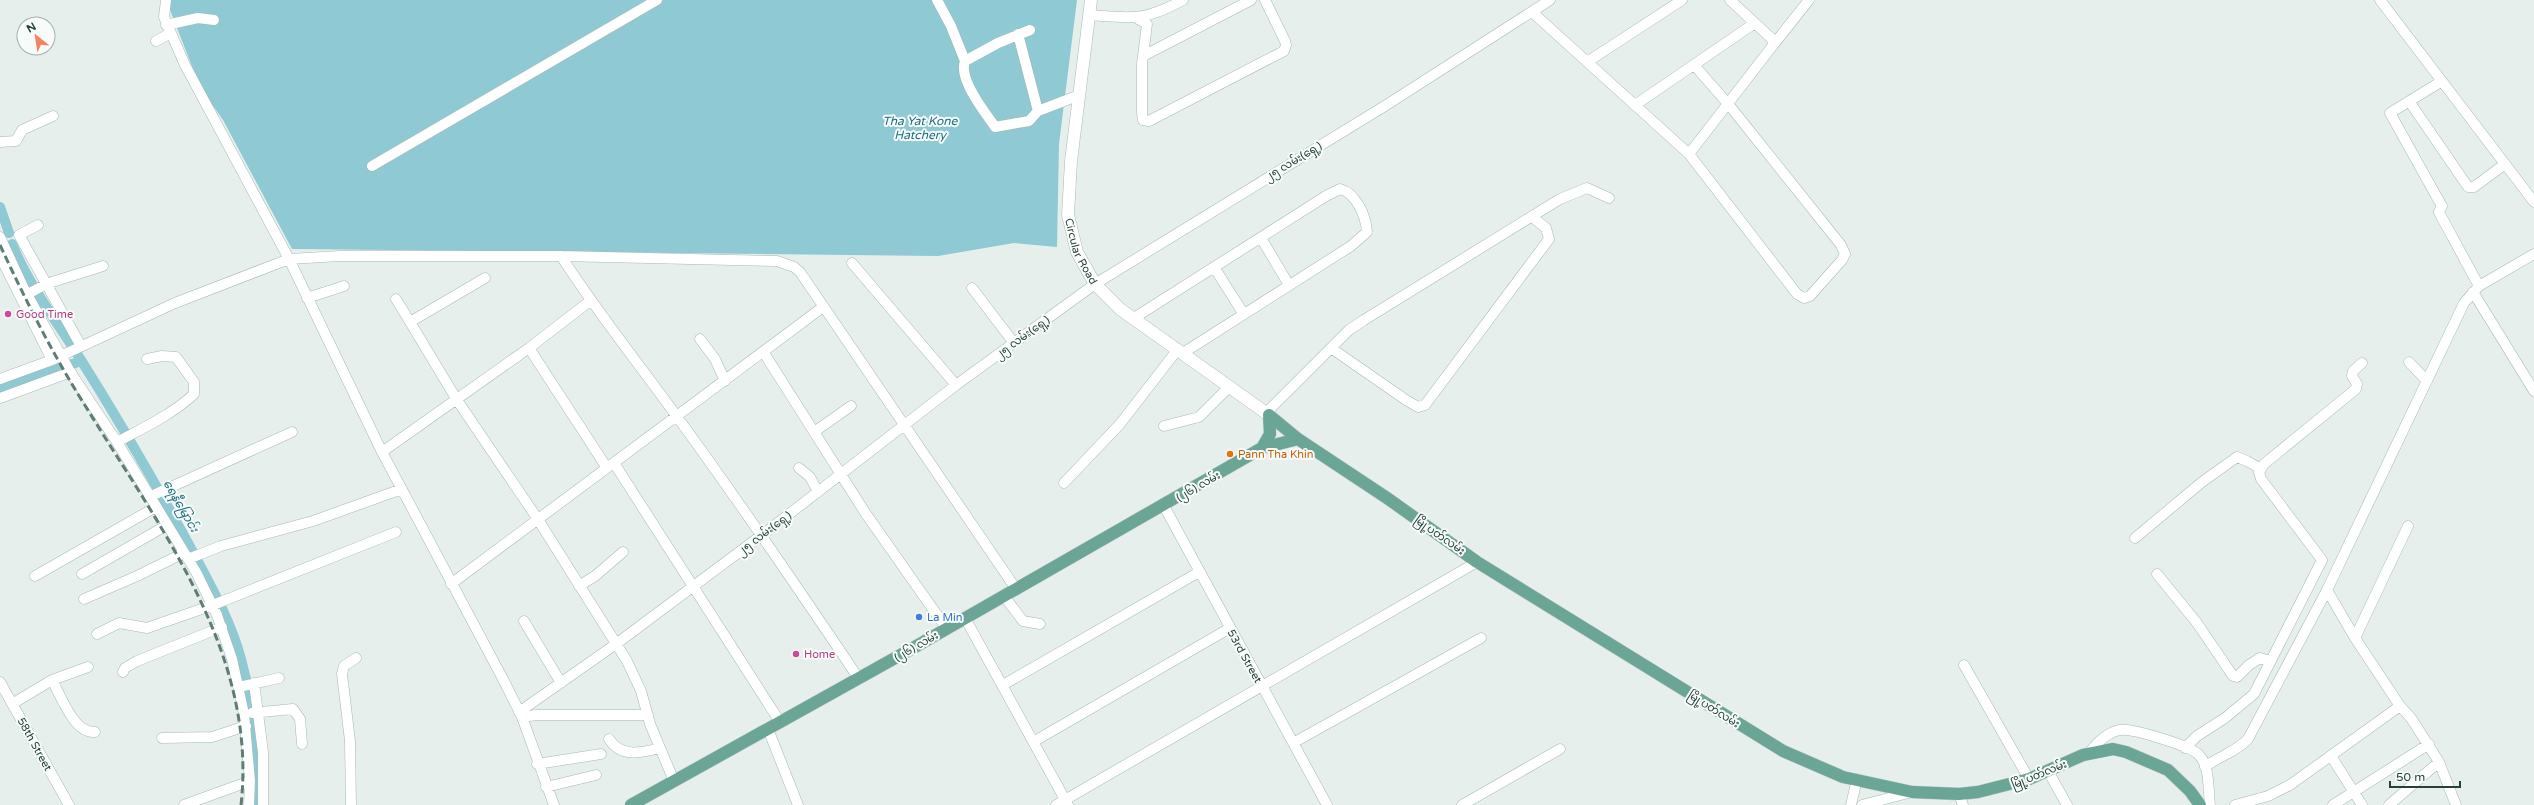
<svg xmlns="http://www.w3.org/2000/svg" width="2534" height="805" font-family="'Varela Round','Noto Sans Myanmar',sans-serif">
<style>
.water{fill:#8ec9d4}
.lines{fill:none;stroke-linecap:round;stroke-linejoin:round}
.canal{stroke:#8ec9d4;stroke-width:10}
.minor-casing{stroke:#a8b8b2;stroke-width:11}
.tertiary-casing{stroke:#a8b8b2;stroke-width:13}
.primary-casing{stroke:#c2cac8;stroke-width:13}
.minor{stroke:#fff;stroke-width:10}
.tertiary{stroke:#fff;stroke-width:12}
.primary{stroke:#6aa596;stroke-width:12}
.rail{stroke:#5f7d75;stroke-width:3;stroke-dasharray:8 4;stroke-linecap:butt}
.hotel-dot{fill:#d1479c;stroke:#f7fbf9;stroke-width:1.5}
.food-dot{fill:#e8710a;stroke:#f7fbf9;stroke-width:1.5}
.shop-dot{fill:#3f7fe0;stroke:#f7fbf9;stroke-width:1.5}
.labels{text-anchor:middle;stroke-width:4;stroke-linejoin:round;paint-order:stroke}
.street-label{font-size:11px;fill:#24423a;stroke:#f7fbf9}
.hotel-label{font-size:11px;fill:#b23c85;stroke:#f7fbf9;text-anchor:start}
.food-label{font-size:11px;fill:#c56008;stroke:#f7fbf9;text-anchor:start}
.shop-label{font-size:11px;fill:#366cbe;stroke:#f7fbf9;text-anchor:start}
.water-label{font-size:12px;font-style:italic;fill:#1c6f80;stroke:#f7fbf9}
</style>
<rect width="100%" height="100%" fill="#e6efeb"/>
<path class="water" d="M171,0H1077L1059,144L1057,247L1014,243L938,256L292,249L223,120L200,87L170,10Z"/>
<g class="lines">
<path class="canal" d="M0,207L9,233
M12,244C29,285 57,322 81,360C118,419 154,481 188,543C208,581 230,618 241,659C254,706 258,757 255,805
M0,389L81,361"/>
<g class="minor-casing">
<path id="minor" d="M166,0L164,17L185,65L289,259L382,452L504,681L522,717L554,805
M937,0L951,26L965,61
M2380,0L2534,202
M1532,12L1689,154L1797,294L1804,298L1810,296L1842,260L1845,254L1841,245L1729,105L1694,65
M1089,15C1133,18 1142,22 1183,0
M1138,19L1147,24L1142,64V113L1143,120L1149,121L1284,51L1286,45L1285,41L1265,0
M166,25L198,18L214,20
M1030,30L998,43L965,61C958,79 985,112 995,127L1029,121L1038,111L1077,96
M1018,34L1038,111
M156,41L171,33
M1774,44L1809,0
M1145,55L1251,0
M1587,62L1682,0
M2442,81L2390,113L2439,201L2442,206L2439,212L2441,216L2479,286
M2409,101L2468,187H2474L2505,164
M1635,105L1755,23
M0,142L16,141L22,130L53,116
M1689,154L1774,44L1771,38L1730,0
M372,166L657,0
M38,225L19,235L81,346
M0,237L24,289L69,370L117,442L196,572L217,615L232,659L244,714L250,781L249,805
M1261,238L1289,285
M0,256L52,360
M561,256C597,312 639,364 678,418C740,503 800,591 859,679
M852,263L956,385
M1214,267L1243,313
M485,278L410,322L457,400L537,518L627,661L641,691L650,724L674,781
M972,288L1014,343
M2473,292L2534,391
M28,294L46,284L103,266
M307,298L344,286
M396,299L410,322
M1134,318L1326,196L1340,189C1356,193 1366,216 1367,232L1351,246L1183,353
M700,339L715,359L725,381
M529,348L607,468
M1331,348L1406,400L1418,407L1425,405L1549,239L1546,228L1532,217
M764,353L866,514L947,629
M2409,362L2427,381
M0,379L52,360L175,303L289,259L340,256H561L777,261L794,267L800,272L1016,589
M0,398L71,372
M1266,413L1349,330L1364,320L1560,199L1587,188L1609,198
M1164,426L1199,417L1229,387
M814,432L851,406
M117,442C143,428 173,414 194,394V382L176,357L162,356L147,359
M382,452L529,348L590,301
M614,463L780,722
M799,468L810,477L818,492
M1064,483L1120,424L1178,349
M149,497L292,432
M1164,506L1327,805
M2135,538L2202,482L2237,457L2247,461L2261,469
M188,559L221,546L313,521L402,489
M82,574L167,525
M2157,574L2197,623L2233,676L2237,677L2249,665L2260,658L2270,661
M35,576L156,507
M451,584L823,307
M579,586L595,576L623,552
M2327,590L2355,638L2400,706L2411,718L2439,762
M1004,596L1023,621L1040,624
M84,599L137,576L184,553
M965,618L1068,805
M524,621L561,683
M97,634L119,623L147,628L213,605L396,532
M2355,638L2408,526
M1964,665L2029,779
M123,672L125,668L137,661L222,627
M52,680C61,696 74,734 95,732
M0,682L69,805
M254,683L263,752V805
M1003,685L1199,572
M239,687L279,678
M12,704L52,680L88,667
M519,712L616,644L762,535L956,385L1095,284L1388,104L1550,0
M252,713L293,709L300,719L302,744
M522,717L536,715H648
M768,729L798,805
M162,738L212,737L246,726
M609,739C621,758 641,753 660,748
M1033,742L1230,628
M1293,743L1481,638
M2185,748L2197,736L2225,718L2254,694L2322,560L2261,479L2259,472L2264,464L2356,389L2357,384L2352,376L2353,371L2362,363
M2089,753C2096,744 2107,732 2120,730C2132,728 2191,746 2199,755C2210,766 2208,790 2210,805
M2331,756L2362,805
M537,764L601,754
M2205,767C2219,756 2236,752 2248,739L2327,590L2464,303L2479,286L2534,254
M2048,771L2067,805
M546,787L596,775
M1959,794L1963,805
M184,805L250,781
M351,805L350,741L342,674L344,666L356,658
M1056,805L1477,562
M1462,805L1560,749
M1851,805L1857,779
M1862,805L1912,792
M2235,805L2268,796L2290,785L2400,706
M2333,805L2429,744
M2389,805L2439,762L2456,805"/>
</g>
<g class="tertiary-casing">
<g id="tertiary">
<path id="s1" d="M1091,0L1071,161L1068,215L1077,252L1095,284L1120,309L1269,415"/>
</g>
</g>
<g class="primary-casing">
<path id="primary" d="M1269,415L1298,439L1387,498L1477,562L1783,751L1843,777L1912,792L1959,794L1978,792L2029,779L2083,755L2113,749L2126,752L2168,770L2190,791L2200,805
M1262,448L1270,434L1269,415
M631,805L913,648L1262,448L1298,439"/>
</g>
<use href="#minor" class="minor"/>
<use href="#tertiary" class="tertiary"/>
<use href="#primary" class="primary"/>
<path class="rail" d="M0,245C26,301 53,355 86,407C160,528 258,654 241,805"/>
</g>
<g class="hotel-dot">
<circle cx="8" cy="314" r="4"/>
<circle cx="796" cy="654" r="4"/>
</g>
<circle class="food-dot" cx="1230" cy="454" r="4"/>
<circle class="shop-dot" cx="919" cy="617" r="4"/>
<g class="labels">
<g class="street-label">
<text transform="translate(1293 161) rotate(-31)" y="4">၂၅ လမ်း(ရှေ့)</text>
<text dy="4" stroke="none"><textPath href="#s1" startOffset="255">Circular Road</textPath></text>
<text transform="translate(1022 337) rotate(-36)" y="4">၂၅ လမ်း(ရှေ့)</text>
<text transform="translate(1198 486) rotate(-30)" y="4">(၂၆) လမ်း</text>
<text transform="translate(764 533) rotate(-37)" y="4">၂၅ လမ်း(ရှေ့)</text>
<text transform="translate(1440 535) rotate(35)" y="4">မြို့ပတ်လမ်း</text>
<text transform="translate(916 646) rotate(-30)" y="4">(၂၆) လမ်း</text>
<text transform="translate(1245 656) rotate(61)" y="4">53rd Street</text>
<text transform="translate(1714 709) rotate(32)" y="4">မြို့ပတ်လမ်း</text>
<text transform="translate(35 744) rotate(61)" y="4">58th Street</text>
<text transform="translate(2039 774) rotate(-22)" y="4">မြို့ပတ်လမ်း</text>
</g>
<g class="hotel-label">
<text x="16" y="318">Good Time</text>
<text x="804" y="658">Home</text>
</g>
<g class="food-label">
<text x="1238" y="458">Pann Tha Khin</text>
</g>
<g class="shop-label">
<text x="927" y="621">La Min</text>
</g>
<g class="water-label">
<text x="920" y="125">Tha Yat Kone<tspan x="920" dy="14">Hatchery</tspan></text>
<text transform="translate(181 506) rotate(60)" y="4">ရေနီမြောင်း</text>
</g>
</g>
<g transform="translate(36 36) rotate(330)"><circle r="19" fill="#f7fbf9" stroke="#a3b1ad"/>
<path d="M0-3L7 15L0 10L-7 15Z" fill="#f4845f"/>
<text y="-6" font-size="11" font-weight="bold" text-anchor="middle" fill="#24423a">N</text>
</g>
<path d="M2390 781v6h70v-6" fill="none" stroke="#24423a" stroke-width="2"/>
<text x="2396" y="781" font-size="12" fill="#24423a" stroke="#f7fbf9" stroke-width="3" paint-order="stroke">50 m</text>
</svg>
